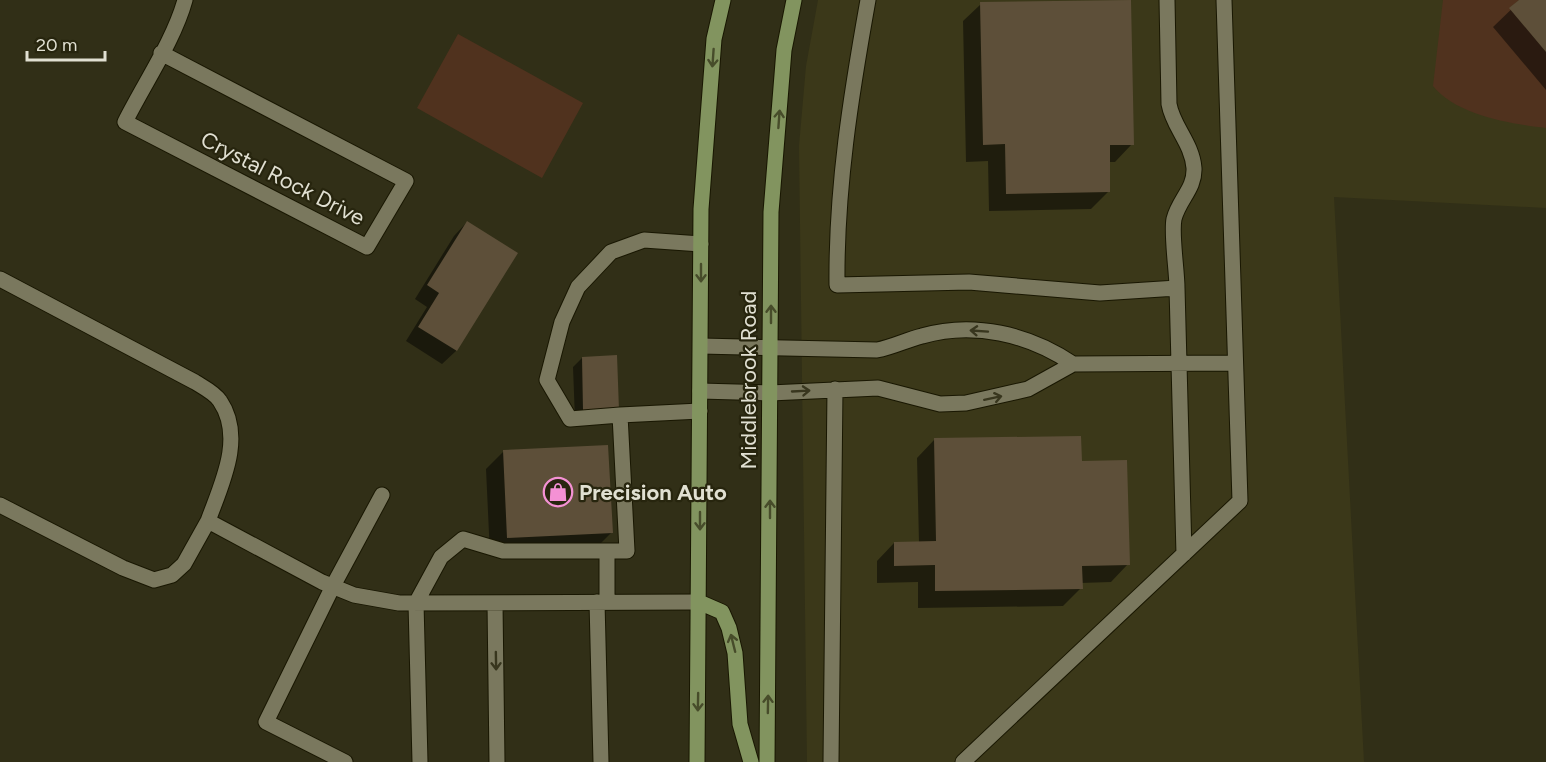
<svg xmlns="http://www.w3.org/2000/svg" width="1546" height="762" font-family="Figtree,sans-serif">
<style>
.built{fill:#3b3819}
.green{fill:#50321e}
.shadow{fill:#0007}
.building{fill:#5d4f39}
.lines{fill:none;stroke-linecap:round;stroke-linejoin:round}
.service-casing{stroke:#191702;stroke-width:17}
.minor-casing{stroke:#191702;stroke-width:17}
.primary-casing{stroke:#191702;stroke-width:17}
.service{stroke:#7a785e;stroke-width:15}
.minor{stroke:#7a785e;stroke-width:15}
.primary{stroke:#82945f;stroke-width:15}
.oneway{stroke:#474c2a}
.oneway2{stroke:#38361e}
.labels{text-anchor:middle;stroke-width:4.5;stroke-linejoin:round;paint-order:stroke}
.street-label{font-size:22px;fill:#e1e0d2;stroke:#27250e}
.poi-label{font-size:22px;font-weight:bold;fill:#e1e0d2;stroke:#27250e;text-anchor:start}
</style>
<rect width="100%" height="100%" fill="#312f17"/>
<path class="built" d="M818,0H1546V208L1334,197L1364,762H807L799,146L806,66Z"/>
<path class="green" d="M1443,0H1519L1510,8L1546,52V128C1511,124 1456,115 1433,86Z
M458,34L583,103L542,178L417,108Z"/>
<path class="shadow" d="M1521,0H1546V90L1493,27Z
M981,4L1132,144L1115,162H1108L1109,191L1091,209L989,211L988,161L966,162L963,21Z
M467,222L516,253L456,351L442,364L406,341L427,307L415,299L454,236Z
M582,358L617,409L575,420L573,367Z
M934,440L1080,463L1128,564L1111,582L1081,583V588L1063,606L918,608V582L877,583V561L894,543H919L917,458Z
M503,452L611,533L594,550L490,555L486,469Z"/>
<path class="building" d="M1131,0L1134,145H1110V192L1006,194L1005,144L983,145L980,2Z
M1519,0H1546V52L1509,8Z
M467,221L518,253L457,351L418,327L439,293L427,285Z
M617,355L619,410L583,411L582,357Z
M1081,436L1082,461L1127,460L1130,565L1082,566L1083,589L935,591V565L894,566V542L936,541L934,438Z
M608,445L613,533L507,538L503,450Z"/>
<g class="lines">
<g class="service-casing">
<path id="service" d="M868,0C851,95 836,188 837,285L969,282L1100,293L1177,288L1184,554
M1167,0L1169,104C1173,127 1192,143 1194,168C1195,189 1179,199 1174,219C1171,234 1177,271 1177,288
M0,279L195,382C203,387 215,393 220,401C245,438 221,485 208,521L322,582L354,595L399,603L699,602
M701,346L877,350C893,347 906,340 922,336C973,321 1029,334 1073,364
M700,391L770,393L878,388L940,404L966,403L1028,389L1073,364L1235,363
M620,415L700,411
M0,505L123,568L154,580L172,575L184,564L208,521
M607,551H627L620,415L570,419L547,380L562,322L578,287L611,252L644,240L701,244
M597,602L601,762
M495,603L497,762
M345,762L266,722L333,586L382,495
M420,762L416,603L441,557L463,539L503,551H607V602
M831,762L835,389
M963,762L1240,501L1224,0"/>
</g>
<g class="minor-casing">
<path id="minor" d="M161,53L406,181L367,247L125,122C144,84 174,40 185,0"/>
</g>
<g class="primary-casing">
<path id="primary" d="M699,602L722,612L729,628L735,653L740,724L751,762
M697,762L701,209L714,39L723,0
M767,762L771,212L784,50L794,0"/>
</g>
<use href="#service" class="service"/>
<use href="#minor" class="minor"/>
<use href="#primary" class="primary"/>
</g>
<defs><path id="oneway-shaft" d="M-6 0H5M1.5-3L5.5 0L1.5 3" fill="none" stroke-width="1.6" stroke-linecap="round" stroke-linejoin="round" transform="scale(1.5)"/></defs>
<g class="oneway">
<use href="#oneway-shaft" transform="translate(713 58) rotate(94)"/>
<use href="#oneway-shaft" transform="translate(779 119) rotate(-86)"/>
<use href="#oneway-shaft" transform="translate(701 273) rotate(90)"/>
<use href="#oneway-shaft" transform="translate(771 314) rotate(-90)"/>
<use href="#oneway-shaft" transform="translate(770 509) rotate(-90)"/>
<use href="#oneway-shaft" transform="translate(700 521) rotate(90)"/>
<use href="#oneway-shaft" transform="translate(733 643) rotate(-104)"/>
<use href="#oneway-shaft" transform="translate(698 702) rotate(91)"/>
<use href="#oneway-shaft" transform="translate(768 704) rotate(-89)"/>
</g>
<g class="oneway2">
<use href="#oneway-shaft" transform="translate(979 331) rotate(-176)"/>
<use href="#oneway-shaft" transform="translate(801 391) rotate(-3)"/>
<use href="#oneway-shaft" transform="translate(993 398) rotate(-12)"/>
<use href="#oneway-shaft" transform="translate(496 661) rotate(89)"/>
</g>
<defs>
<g id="shop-ring" transform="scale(1.5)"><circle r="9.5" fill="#27250e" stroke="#f491d4" stroke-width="1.5"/><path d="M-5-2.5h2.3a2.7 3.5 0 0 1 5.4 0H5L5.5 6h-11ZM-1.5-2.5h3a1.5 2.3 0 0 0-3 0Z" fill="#f491d4"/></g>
</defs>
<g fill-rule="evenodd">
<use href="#shop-ring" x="558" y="492"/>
</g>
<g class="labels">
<g class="street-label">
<text transform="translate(283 178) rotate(27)" y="8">Crystal Rock Drive</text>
<text transform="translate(748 380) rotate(-90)" y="8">Middlebrook Road</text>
</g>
<g class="poi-label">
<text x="579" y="500">Precision Auto</text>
</g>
</g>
<path d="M27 51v9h78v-9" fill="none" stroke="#e1e0d2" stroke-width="3"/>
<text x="36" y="51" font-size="18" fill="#e1e0d2" stroke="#27250e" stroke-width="4.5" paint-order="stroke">20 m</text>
</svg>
